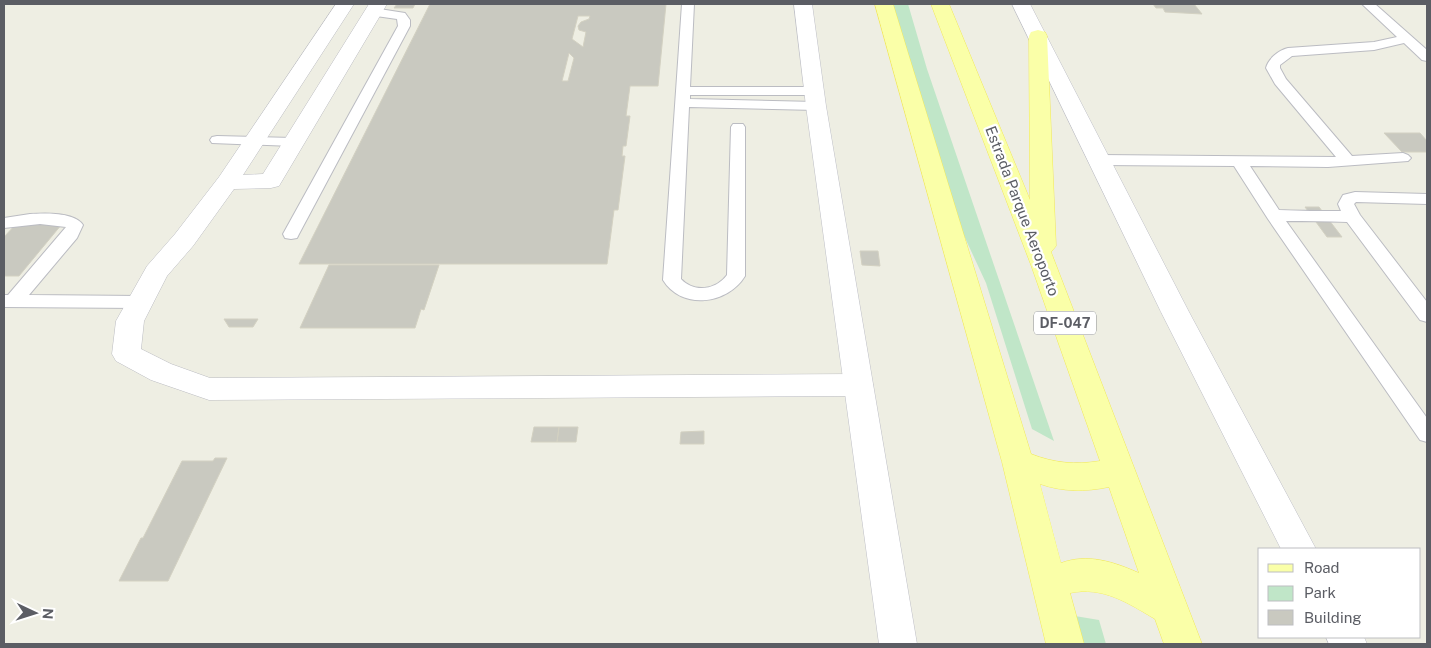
<svg xmlns="http://www.w3.org/2000/svg" width="1431" height="648" font-family="'Public Sans',sans-serif">
<style>
.green{fill:#c0e6c8}
.building{fill:#c9c9c0;stroke:#d3d1c2;fill-rule:evenodd}
.lines{fill:none;stroke-linecap:round;stroke-linejoin:round}
.lane-casing{stroke:#bbbcc2;stroke-width:2}
.street-casing{stroke:#bbbcc2;stroke-width:1}
.secondary-casing{stroke:#bebfc7;stroke-width:1}
.primary-casing{stroke:#f2e959;stroke-width:1}
.lane{fill:#fff;fill-rule:evenodd}
.street{fill:#fff;fill-rule:evenodd}
.secondary{fill:#fff;fill-rule:evenodd}
.primary{fill:#faffa8;fill-rule:evenodd}
.labels{text-anchor:middle;stroke-width:4.5;stroke-linejoin:round;paint-order:stroke}
.shield{fill:#fff;stroke:#8c8e92;stroke-width:1}
.shield-label{font-size:14px;font-weight:bold;fill:#5b5d64}
.street-label{font-size:15px;fill:#5b5d64;stroke:#fff}
</style>
<rect width="100%" height="100%" fill="#eeeee3"/>
<path class="green" d="M889,4H908L927,69L1054,441L1032,429L986,283L953,212L922,121Z
M1075,616L1099,620L1106,644H1081Z"/>
<path class="building" d="M397,4H415L413,8H394Z
M430,4H666L658,86H630L626,116H630L626,146H623L622,156H625L618,210H614L607,264H299ZM578,16H590L589,19L581,22L578,26L579,30L586,32L583,47L572,39ZM569,53L574,58L568,81H562Z
M1153,4H1194L1202,14L1165,12L1163,8H1156Z
M1384,133H1420L1427,141V152H1402Z
M1305,207H1319L1342,237H1327Z
M16,224H62L19,276H4V237Z
M860,251H878L880,266L862,265Z
M329,265H439L424,310L421,309L415,328H300Z
M224,319H258L253,327H229Z
M534,427H559L557,442H531Z
M559,427H578L576,442H557Z
M704,431V444H680L681,432Z
M215,458H227L168,581H119L141,538H143L182,461H213Z"/>
<g class="lines">
<g class="lane-casing">
<path id="lane" d="M682,4H694L690,87H814L821,91L814,95H690V99L816,102L821,103L823,106L821,109L816,110L689,107L681,279C694,293 716,290 727,275L731,127L733,124H743L745,127V276C728,304 682,311 663,280Z
M1362,4H1375L1427,50V61L1422,60L1404,43L1374,50L1292,56L1280,65V68L1286,79L1352,156L1403,153L1408,155L1411,158L1408,161L1328,167L1250,166L1279,210C1300,211 1320,211 1341,211L1338,204L1343,195L1355,192L1427,194V204L1356,202L1354,204L1360,215L1427,302V322L1420,320L1347,222C1326,221 1307,221 1286,221L1427,418V442L1420,440L1268,219L1234,166L1100,165L1095,163L1092,160L1095,157L1100,155L1336,157L1275,84L1266,68C1268,59 1279,50 1288,48L1374,42L1397,37Z
M373,8L405,13L410,20V26L299,234L297,238L291,239L285,238L283,234L398,26L397,19L369,15L367,12Z
M217,136L293,138L298,139L300,142L298,145L293,146L212,143L210,140L212,137Z
M30,214C44,213 75,212 83,225L77,238L29,295L140,296L146,297L149,302L146,307L140,308L4,307V295H8L66,227L40,224L4,228V218Z"/>
</g>
<g class="street-casing">
<path id="street" d="M336,4H354L243,175L263,174L369,4H387L279,186L271,188L234,189L193,246L167,276L144,321L141,349L171,364L210,378L858,374L868,377L873,385L868,393L858,396L209,400L151,380L116,361L112,354L116,321L147,266L175,234L219,177Z"/>
</g>
<g class="secondary-casing">
<path id="secondary" d="M794,4H812L826,106L917,644H879L806,106Z
M1012,4H1030L1189,312L1316,549H1281L1161,312Z
M1326,637H1364L1367,644H1329Z"/>
</g>
<g class="primary-casing">
<path id="primary" d="M875,4H893L1031,454C1054,463 1075,465 1100,461L1031,265L931,4H949L1030,200L1029,36L1031,32L1038,30L1045,32L1047,36L1056,246L1051,252L1202,644H1164L1155,619C1128,603 1103,586 1070,593L1084,644H1046L1002,462ZM1040,484C1063,492 1085,492 1109,487L1139,573C1114,562 1088,553 1061,563Z"/>
</g>
<use href="#lane" class="lane"/>
<use href="#street" class="street"/>
<use href="#secondary" class="secondary"/>
<use href="#primary" class="primary"/>
</g>
<g class="labels">
<rect class="shield" x="1034" y="311.5" width="62" height="23" rx="4"/>
<g class="shield-label">
<text x="1065" y="328">DF-047</text>
</g>
<g class="street-label">
<text transform="translate(1022 211) rotate(69)" y="5">Estrada Parque Aeroporto</text>
</g>
</g>
<rect width="1431" height="648" fill="none" stroke="#5b5d64" stroke-width="10"/>
<rect x="1258" y="548" width="162" height="90" fill="#ffffff" stroke="#bdbec1"/>
<rect x="1268" y="564" width="25" height="8" fill="#faffa8" stroke="#bdbec1"/>
<text x="1304" y="573" font-size="15" fill="#5b5d64">Road</text>
<rect x="1268" y="586" width="25" height="15" fill="#c0e6c8" stroke="#bdbec1"/>
<text x="1304" y="598" font-size="15" fill="#5b5d64">Park</text>
<rect x="1268" y="610" width="25" height="15" fill="#c9c9c0" stroke="#bdbec1"/>
<text x="1304" y="623" font-size="15" fill="#5b5d64">Building</text>
<g transform="translate(35 613) rotate(94)" stroke="#ffffff" stroke-width="4" paint-order="stroke">
<path d="M0-4L9 19L0 12L-9 19Z" fill="#5b5d64"/>
<text y="-8" font-size="14" font-weight="bold" text-anchor="middle" fill="#5b5d64">N</text>
</g>
</svg>
